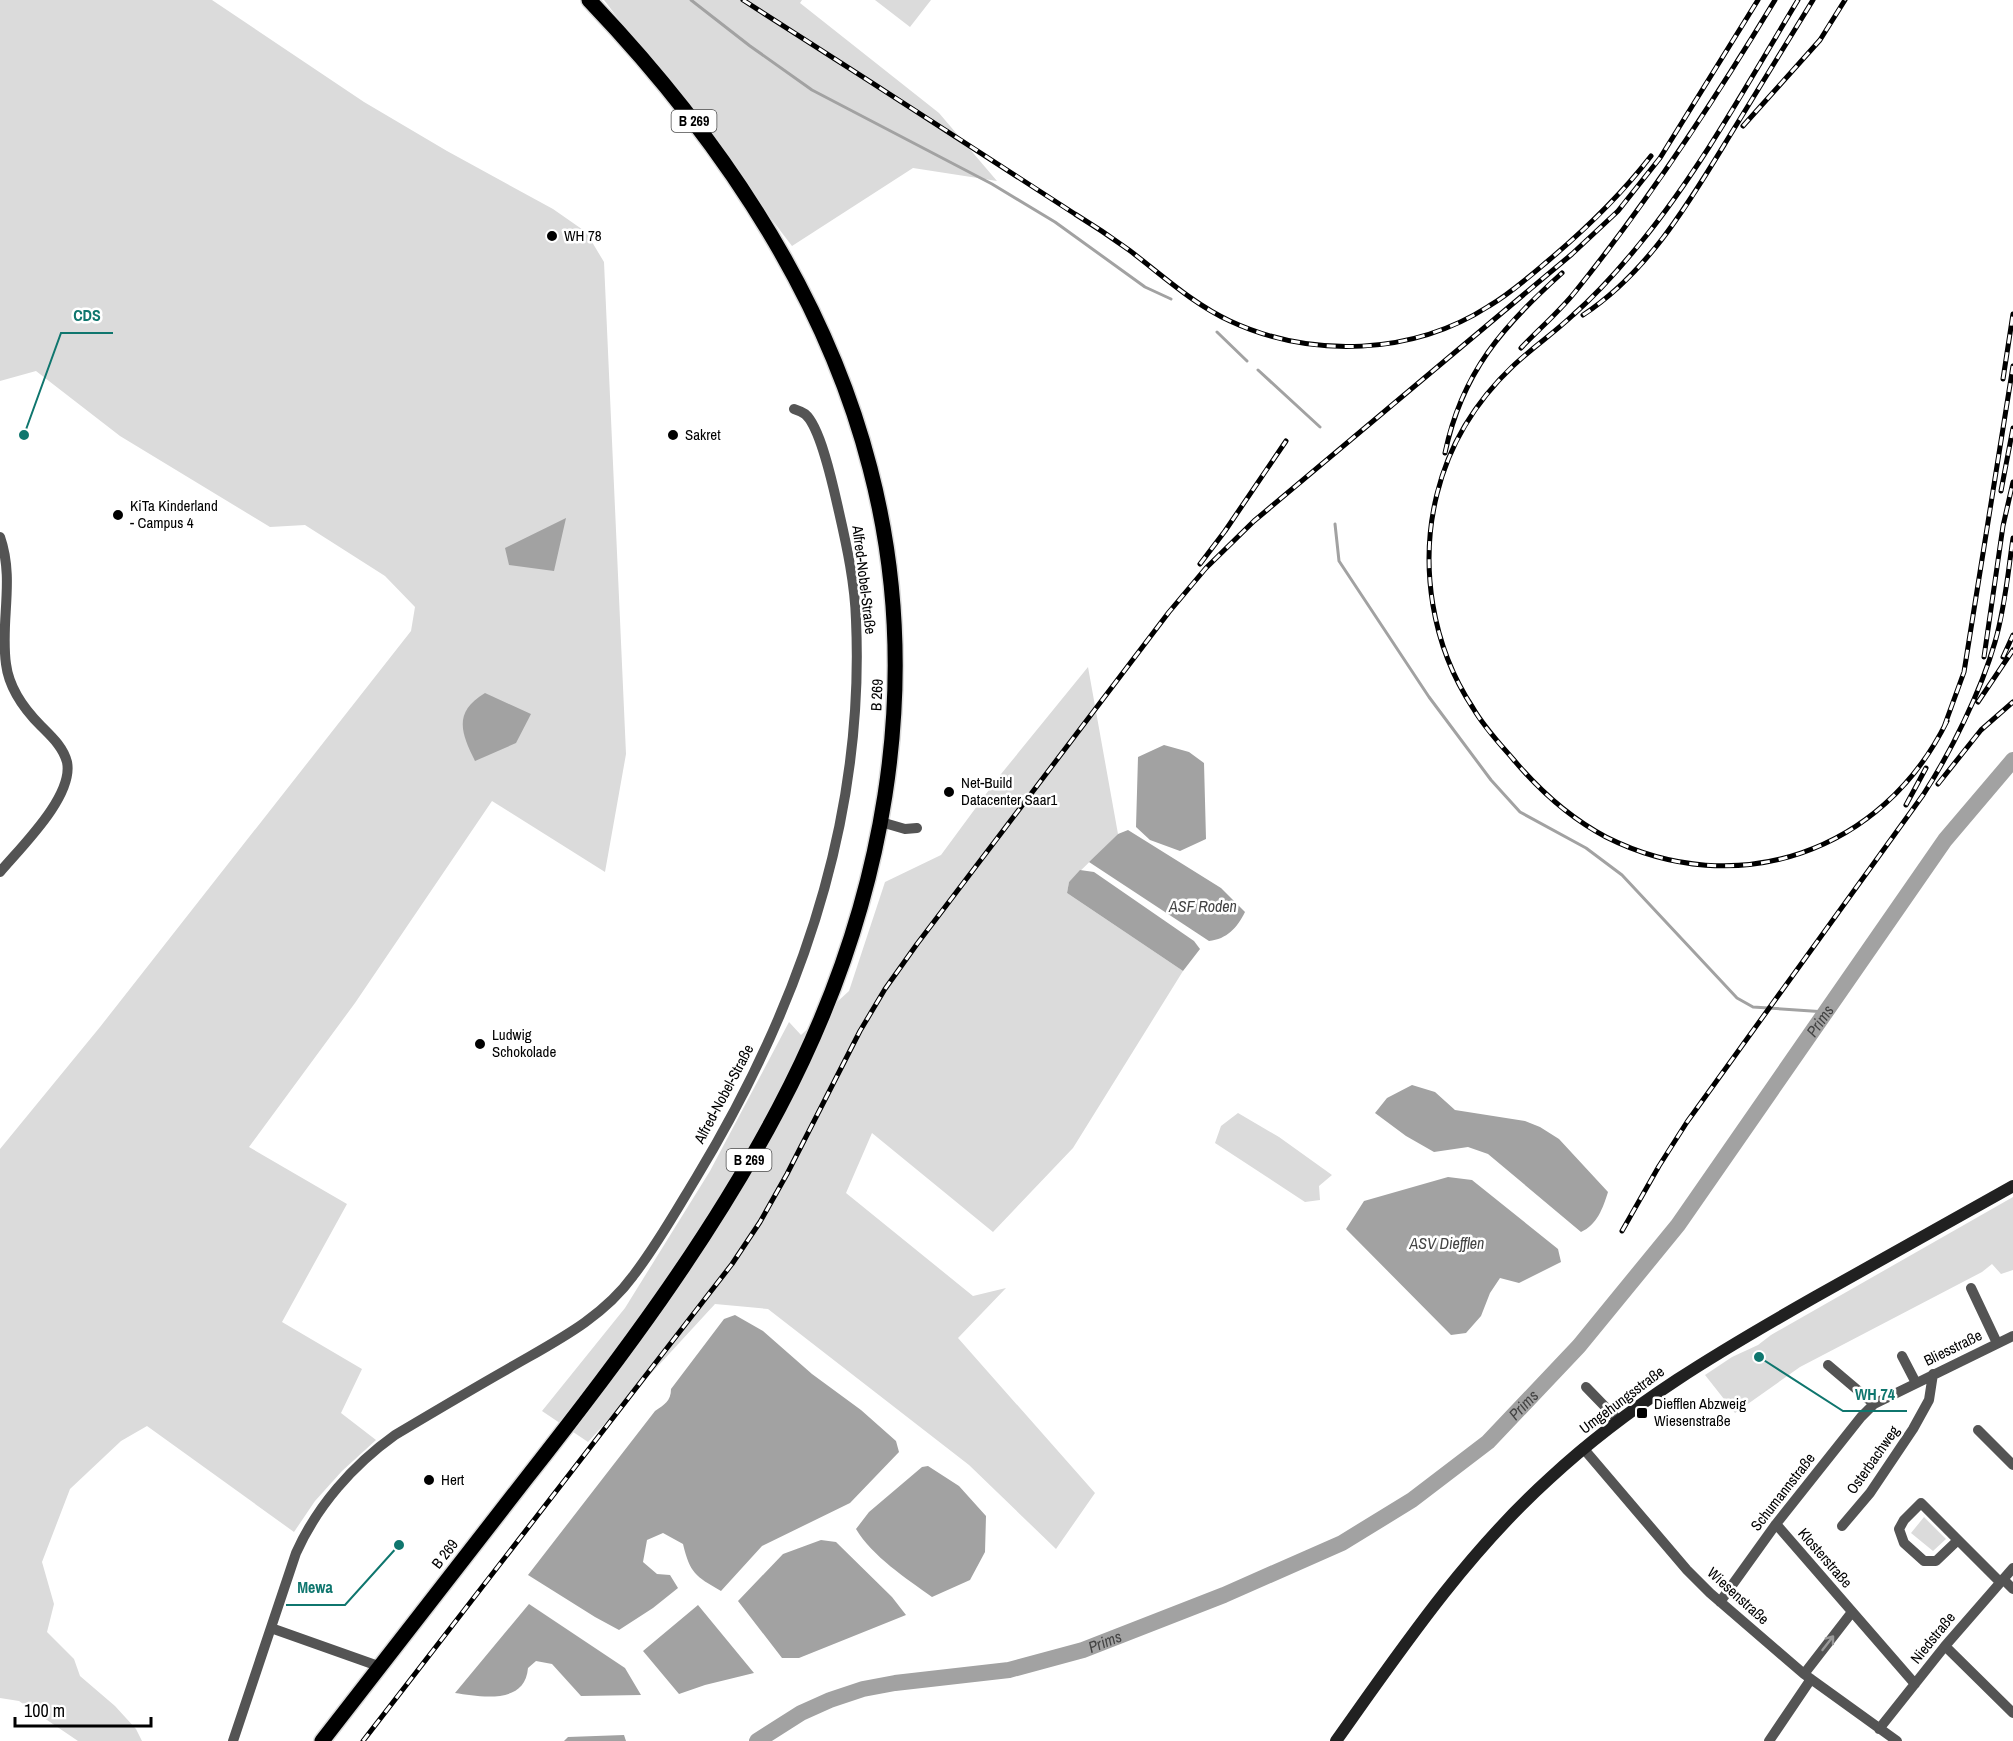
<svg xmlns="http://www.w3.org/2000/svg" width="2013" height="1741" font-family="'Archivo Narrow',sans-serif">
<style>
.green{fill:#dbdbdb}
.water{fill:#a2a2a2}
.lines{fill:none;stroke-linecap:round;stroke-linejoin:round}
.stream{stroke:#a2a2a2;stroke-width:3}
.river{stroke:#a2a2a2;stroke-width:16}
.primary-casing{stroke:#dbdbdb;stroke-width:18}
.street{stroke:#545454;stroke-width:10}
.secondary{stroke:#212121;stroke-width:12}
.primary{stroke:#000;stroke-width:15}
.rail-casing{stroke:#000;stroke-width:5}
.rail{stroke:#fff;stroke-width:3;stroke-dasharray:9;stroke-linecap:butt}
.oneway{stroke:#989898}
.poi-dot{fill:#000;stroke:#fff;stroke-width:2}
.labels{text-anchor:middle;stroke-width:5;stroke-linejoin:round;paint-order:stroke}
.shield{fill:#fff;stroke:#4c4c4c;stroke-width:1.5}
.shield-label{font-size:14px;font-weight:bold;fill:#000}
.poi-label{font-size:15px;fill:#000;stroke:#fff;text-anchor:start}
.street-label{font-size:15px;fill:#000;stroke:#fff}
.water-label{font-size:16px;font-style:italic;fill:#434343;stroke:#fff}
.leader{fill:none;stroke:#0f766e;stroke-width:2}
.callout-dot{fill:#0f766e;stroke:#fff;stroke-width:2}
.callout-label{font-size:16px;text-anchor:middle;font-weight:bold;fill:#0f766e;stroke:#fff;stroke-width:5;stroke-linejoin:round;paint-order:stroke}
</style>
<rect width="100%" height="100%" fill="#fff"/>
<path class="green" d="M0,0H212L364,102L447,151L553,209L586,232L604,262L626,754L605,872L492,801L355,1003L249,1147L347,1204L282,1322L362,1369L341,1413L376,1440L342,1471L315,1501L294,1532L147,1426L121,1441L70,1489L42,1562L54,1604L47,1632L74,1659L80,1676L115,1706L136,1729L142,1741H78L19,1701L0,1698V1149L100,1027L411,631L415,607L385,576L305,525L270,527L120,436L36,371L0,381Z
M604,0H802L800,3L939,113L997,181L913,168L792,246Z
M875,0H931L910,27Z
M1088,667L1118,834L1069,882L1067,893L1183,971L1073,1148L993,1232L872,1133L846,1193L973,1296L1006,1288L958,1338L1095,1493L1056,1549L969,1465L768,1309L715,1304L588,1442L542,1411L625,1308L710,1171L789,1022L801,1035L849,991L885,882L941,855L997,779Z
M1238,1113L1279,1137L1332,1175L1319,1186L1320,1200L1305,1202L1215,1143L1221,1126Z
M2013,1197V1270L2001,1274L1992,1264L1982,1272L1800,1367L1735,1413L1705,1375L1732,1357L1758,1345L1771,1335Z
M1924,1517L1946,1539L1933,1551L1911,1533Z"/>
<path class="water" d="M566,518L554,571L509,565L505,548Z
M485,693L531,714L516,743L475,761C461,733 453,712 485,693Z
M1164,745L1189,752L1204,763L1206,839L1180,851L1150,840L1136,827L1138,757Z
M1128,830L1221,888L1245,912C1237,928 1227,939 1209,941L1089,862L1118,834Z
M1080,870L1094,872L1194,941L1200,949L1183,971L1067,893L1069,882Z
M1412,1085L1435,1092L1455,1110L1525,1121L1540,1127L1559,1139L1608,1192C1603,1208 1597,1225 1581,1232L1488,1154L1468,1147L1434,1152L1406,1136L1375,1113L1387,1098Z
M1448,1177L1472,1180L1558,1249L1561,1262L1519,1283L1500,1278L1490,1293L1481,1316L1466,1333L1451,1335L1346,1229L1364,1201Z
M735,1315L763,1331L812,1374L861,1410L896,1441L899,1452L850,1503L762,1546L721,1591C695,1576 690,1573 683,1544L663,1533L647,1540L643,1562L657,1574L670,1575L678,1588L653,1608L619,1630L595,1617L528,1575L655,1411C664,1405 671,1401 671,1389L724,1319Z
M928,1466L959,1486L986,1516L985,1552L970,1580L932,1597C907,1579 872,1556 856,1529L869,1512L922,1467Z
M821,1540L836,1542L892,1597L906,1615L799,1658H782L738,1601L783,1554Z
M529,1604L625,1668L641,1695L581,1696L552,1664L536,1661L528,1668C525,1705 481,1697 455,1693Z
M698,1605L754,1673L705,1685L679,1694L643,1651Z
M624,1735L626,1741H564L568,1737Z"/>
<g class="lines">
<path class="stream" d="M691,0L750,46L812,90L992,184L1055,222L1145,287L1171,299
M1217,332L1247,361
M1258,370L1320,427
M1335,524L1339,561L1429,697L1491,780L1520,812L1586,848L1622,875L1737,998L1753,1007L1826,1012"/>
<path class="river" id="s1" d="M757,1741L801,1713L830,1700L863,1689L895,1683L1009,1670L1083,1650L1224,1595L1342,1543L1412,1500L1488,1442L1579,1346L1678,1225L1945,840L2013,760"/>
<g class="primary-casing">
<path id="primary" d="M322,1741C390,1654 458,1567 525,1480C618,1362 709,1241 779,1108C883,911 927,686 870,468C824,289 715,132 589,0"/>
</g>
<path class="street" d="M0,537C15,580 0,621 6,664C9,688 24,709 41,726C52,737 63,747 67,762C74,796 21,847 0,872
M881,822L905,829L917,828
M1971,1288L1997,1343
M1902,1356L1916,1383
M1828,1365L1874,1404
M1586,1387L1618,1420
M1978,1430L2013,1465
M1583,1448L1687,1570L1710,1593L1804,1674L1897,1741
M1776,1524L1915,1684
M1842,1526L1870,1493L1913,1429L1929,1400L1933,1374
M1958,1540L1936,1561H1924L1904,1543L1899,1529L1904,1520L1921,1503L2000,1582
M2003,1579L2013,1589
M1720,1602L1776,1524L1861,1417L1874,1404L2013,1336
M271,1628L381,1667
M1945,1646L2013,1713
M1804,1674L1852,1612
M1879,1729L1945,1646L2013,1568
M233,1741L296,1553C317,1506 353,1465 395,1435C432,1413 469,1391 506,1370C552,1343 601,1320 633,1276C657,1245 676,1211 696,1178C799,1008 865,821 856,620C855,584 847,547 839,512C834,490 821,427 805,414C802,412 797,410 794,409
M1769,1741L1811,1679"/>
<path class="secondary" d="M1336,1741C1402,1648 1465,1555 1550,1478C1631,1403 1720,1351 1815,1297C1881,1260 1947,1223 2013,1186"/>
<use href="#primary" class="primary"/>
<g class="rail-casing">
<path id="rail" d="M743,0C854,71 964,142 1075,214C1093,225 1111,237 1129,250C1162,275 1193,304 1230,321C1312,359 1413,355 1489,306C1511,293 1530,276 1549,260C1588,227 1620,196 1651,156
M1798,0C1749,81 1702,167 1642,241C1621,267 1598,293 1573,315C1554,333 1532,348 1513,366C1476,401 1449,445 1437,494C1419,566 1432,646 1473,708C1484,727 1499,743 1513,759C1539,790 1570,818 1606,837C1737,903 1883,852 1947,721
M1743,126L1820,40L1845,0
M1583,315C1650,271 1691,199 1732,132C1759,88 1786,44 1813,0
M1521,348C1539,329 1559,312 1575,292C1649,200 1714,101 1775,0
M2003,379L2013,314
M1445,453C1462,372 1503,326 1562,273
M2001,491L2013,428
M1200,564L1225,531L1286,441
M1984,657L2003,526L2013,482
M2003,657L2013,635
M1978,702L2013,650
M1944,727L1964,672L2013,366
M1938,784L1981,730L2013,702
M1906,805L1926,768
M1622,1231L1659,1166L1687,1122L1923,795C1951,752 1981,691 1995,642C2005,608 2008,572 2013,538
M363,1741L732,1264L760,1222L787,1174L860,1031L885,989L917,944L1169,612L1206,568L1254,521L1572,254L1618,211L1660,158L1758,0"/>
</g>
<use href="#rail" class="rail"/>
</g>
<defs><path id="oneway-shaft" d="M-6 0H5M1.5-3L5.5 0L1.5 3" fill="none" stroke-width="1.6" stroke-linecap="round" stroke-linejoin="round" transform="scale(1.5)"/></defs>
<use class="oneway" href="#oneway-shaft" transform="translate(1828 1643) rotate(-52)"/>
<g class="poi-dot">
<circle cx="552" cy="236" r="6"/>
<circle cx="673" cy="435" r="6"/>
<circle cx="118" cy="515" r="6"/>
<circle cx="949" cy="792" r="6"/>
<circle cx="480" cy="1044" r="6"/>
<rect x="1636" y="1407" width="12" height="12" rx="3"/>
<circle cx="429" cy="1480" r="6"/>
</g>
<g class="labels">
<g class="shield">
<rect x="671.5" y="110" width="45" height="22" rx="4.5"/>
<rect x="726.5" y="1149" width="45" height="22" rx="4.5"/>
</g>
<g class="shield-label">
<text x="694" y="126">B 269</text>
<text x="749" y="1165">B 269</text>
</g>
<g class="poi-label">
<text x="564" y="241">WH 78</text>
<text x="685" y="440">Sakret</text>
<text x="130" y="511">KiTa Kinderland<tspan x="130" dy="17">- Campus 4</tspan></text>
<text x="961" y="788">Net-Build<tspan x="961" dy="17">Datacenter Saar1</tspan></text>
<text x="492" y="1040">Ludwig<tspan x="492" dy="17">Schokolade</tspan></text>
<text x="1654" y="1409">Diefflen Abzweig<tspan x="1654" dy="17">Wiesenstraße</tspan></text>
<text x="441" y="1485">Hert</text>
</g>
<g class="street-label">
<text transform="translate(864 580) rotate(83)" y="5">Alfred-Nobel-Straße</text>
<text transform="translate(877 695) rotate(-87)" y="5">B 269</text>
<text transform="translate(724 1094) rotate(-62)" y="5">Alfred-Nobel-Straße</text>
<text transform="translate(1953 1348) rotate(-26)" y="5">Bliesstraße</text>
<text transform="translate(1622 1400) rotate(-37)" y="5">Umgehungsstraße</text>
<text transform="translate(1873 1460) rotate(-55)" y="5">Osterbachweg</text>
<text transform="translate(1783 1492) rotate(-52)" y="5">Schumannstraße</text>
<text transform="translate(445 1554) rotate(-52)" y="5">B 269</text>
<text transform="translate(1825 1558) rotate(49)" y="5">Klosterstraße</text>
<text transform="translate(1738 1596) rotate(42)" y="5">Wiesenstraße</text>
<text transform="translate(1933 1638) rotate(-51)" y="5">Niedstraße</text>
</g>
<g class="water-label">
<text x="1203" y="912">ASF Roden</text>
<text dy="6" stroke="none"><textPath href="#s1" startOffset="1338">Prims</textPath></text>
<text x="1447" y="1249">ASV Diefflen</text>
<text dy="6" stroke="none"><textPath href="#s1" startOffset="852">Prims</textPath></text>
<text dy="6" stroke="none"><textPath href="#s1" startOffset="366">Prims</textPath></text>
</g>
</g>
<path class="leader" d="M24 435L61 333H113M1759 1357L1843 1411H1907M399 1545L345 1605H286"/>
<g class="callout-dot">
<circle cx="24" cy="435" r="6"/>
<circle cx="1759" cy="1357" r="6"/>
<circle cx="399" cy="1545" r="6"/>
</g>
<g class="callout-label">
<text x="87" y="321">CDS</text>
<text x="1875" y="1400">WH 74</text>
<text x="315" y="1593">Mewa</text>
</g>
<path d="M15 1717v9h136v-9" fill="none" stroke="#000000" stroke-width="3"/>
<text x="24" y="1717" font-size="18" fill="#000000" stroke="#ffffff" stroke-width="4.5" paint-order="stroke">100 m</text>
</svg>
